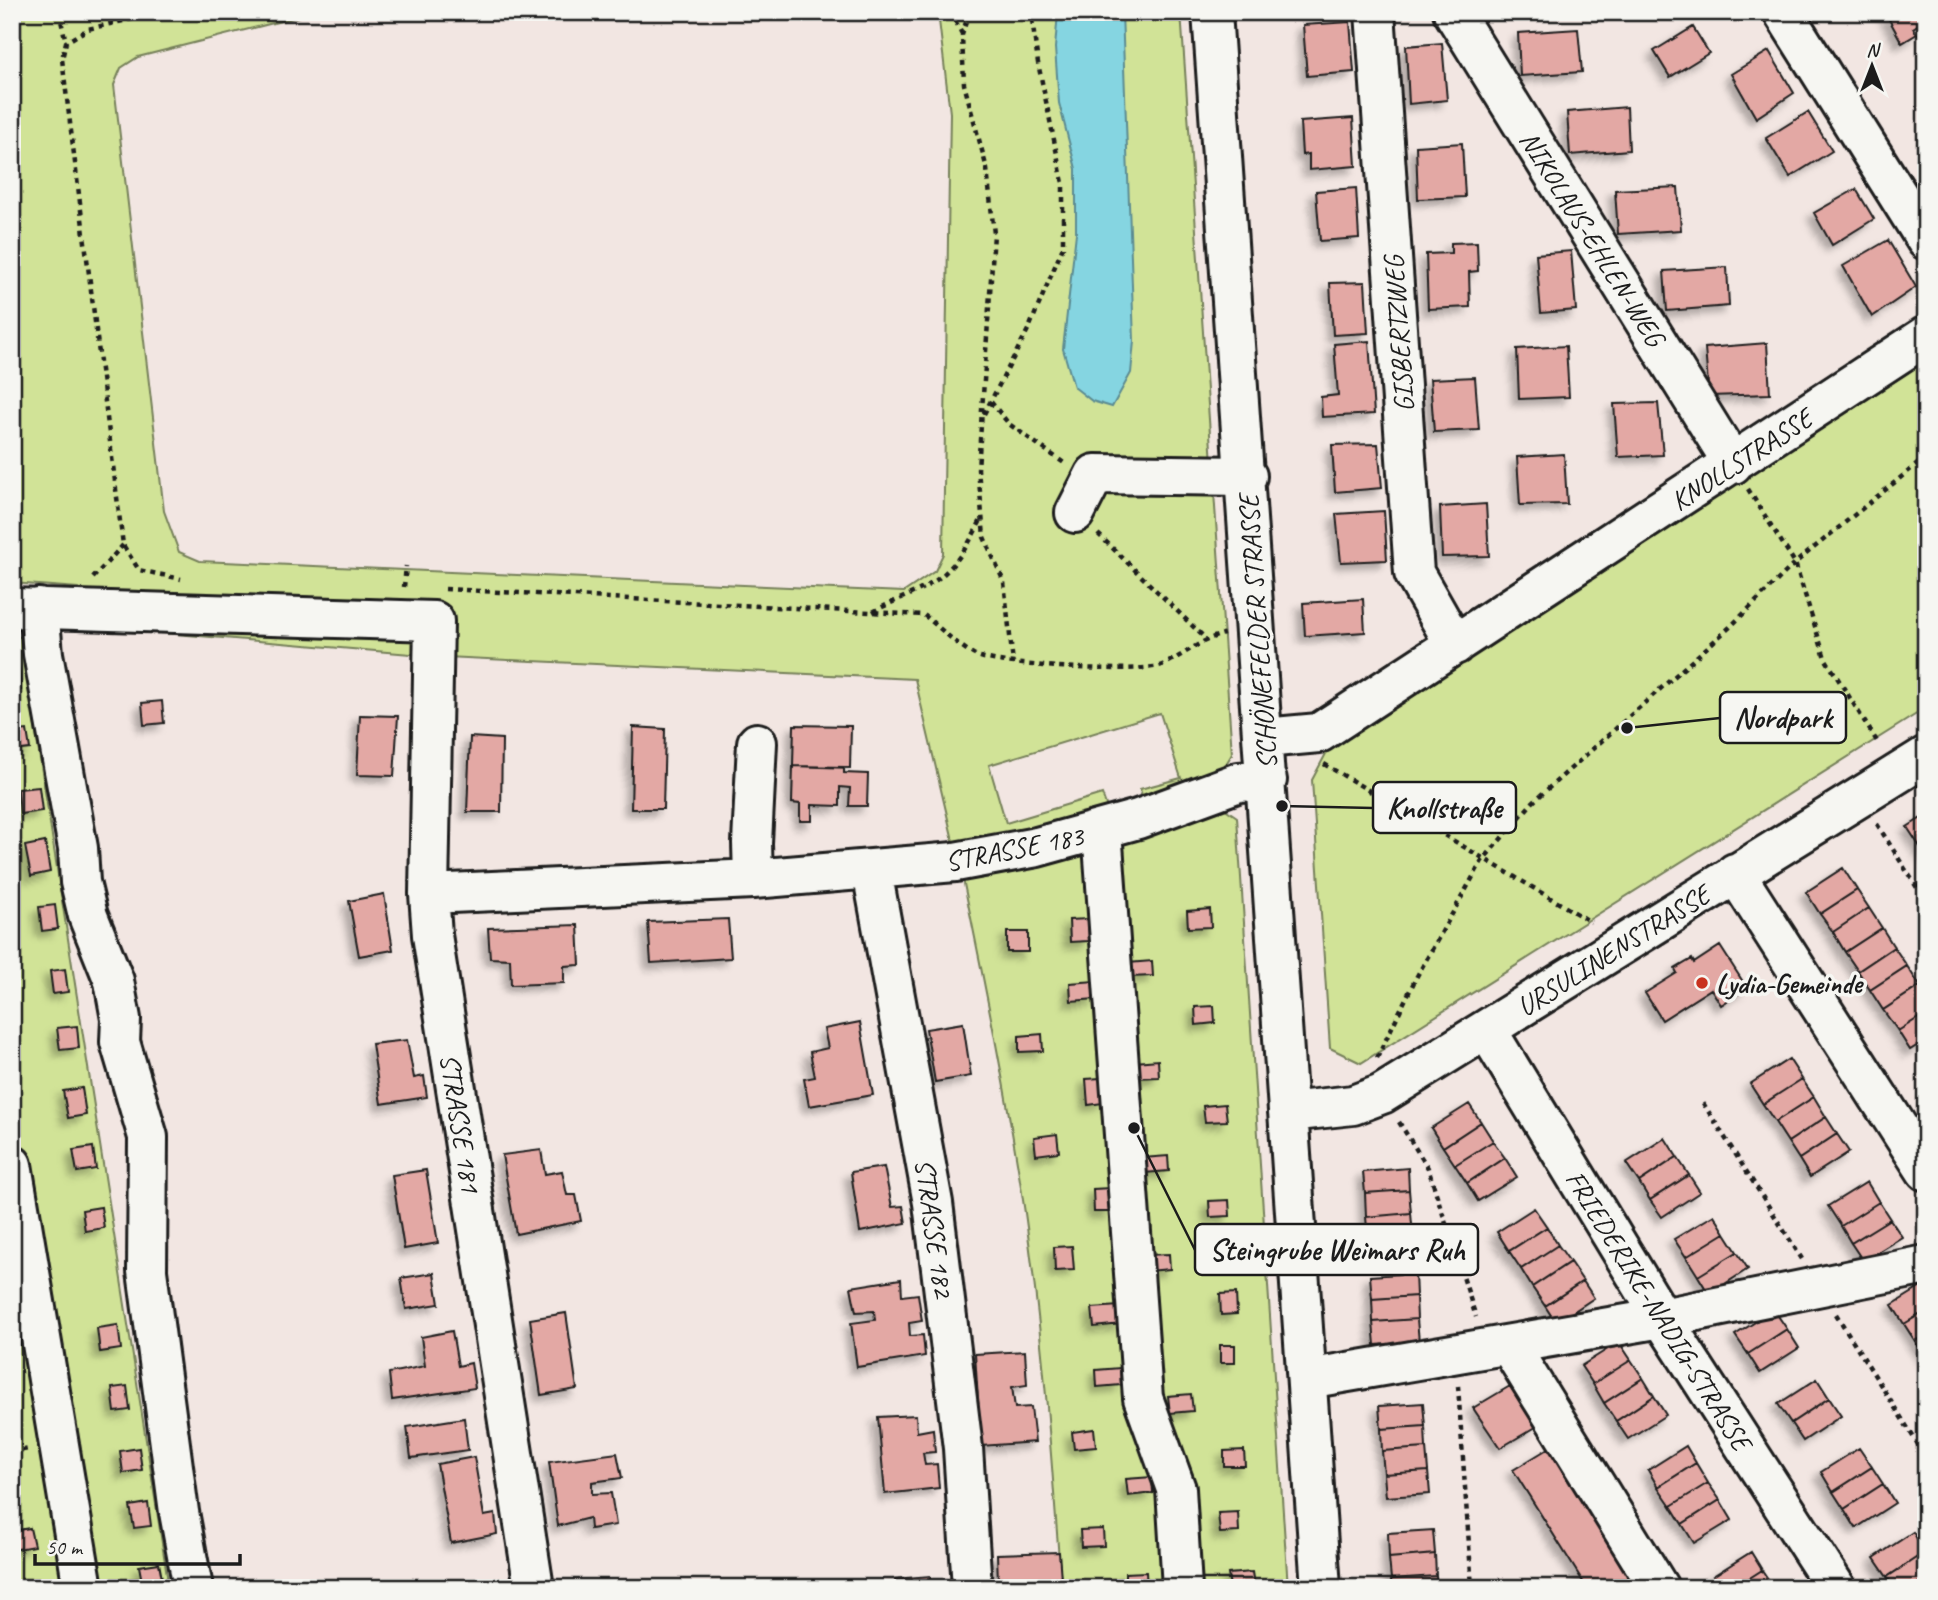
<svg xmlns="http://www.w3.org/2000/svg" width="1938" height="1600" font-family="Caveat,sans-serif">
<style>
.green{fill:#d1e397;stroke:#76805a;stroke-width:2}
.water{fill:#85d5e1;stroke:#5b8b92;stroke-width:2}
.building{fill:#e3a8a4;stroke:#1c1c1c;stroke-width:2;filter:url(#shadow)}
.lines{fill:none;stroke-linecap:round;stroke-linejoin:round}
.minor-casing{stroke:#1c1c1c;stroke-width:44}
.path{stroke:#1c1c1c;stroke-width:4.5;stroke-dasharray:5 5;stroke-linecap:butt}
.minor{stroke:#f6f6f2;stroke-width:38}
.poi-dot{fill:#c8321e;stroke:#f6f6f2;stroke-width:2.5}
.labels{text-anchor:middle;stroke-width:7;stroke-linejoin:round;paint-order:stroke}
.street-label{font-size:28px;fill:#1c1c1c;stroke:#f6f6f2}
.poi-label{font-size:28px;font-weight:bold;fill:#1c1c1c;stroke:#f6f6f2;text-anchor:start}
.leader{fill:none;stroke:#1c1c1c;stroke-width:2.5}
.callout-dot{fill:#1c1c1c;stroke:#f6f6f2;stroke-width:2.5}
.callout{fill:#f6f6f2;stroke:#1c1c1c;stroke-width:2.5}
.callout-label{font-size:30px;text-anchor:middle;font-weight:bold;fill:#1c1c1c}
</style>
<defs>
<filter id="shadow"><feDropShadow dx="-6" dy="6" stdDeviation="3.5" flood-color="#0004"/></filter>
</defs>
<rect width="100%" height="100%" fill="#f2e6e2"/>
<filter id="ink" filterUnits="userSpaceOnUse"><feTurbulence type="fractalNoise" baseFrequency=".0143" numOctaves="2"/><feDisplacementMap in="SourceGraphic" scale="14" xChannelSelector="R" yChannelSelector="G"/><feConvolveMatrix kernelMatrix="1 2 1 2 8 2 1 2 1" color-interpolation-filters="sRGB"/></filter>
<g filter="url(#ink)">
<path class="green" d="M12,12H317L138,57L121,68L114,85L164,511L179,552L200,561L904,592L935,571L943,554L950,113L938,12H1181L1232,754L1217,779L1145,805L1140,789L1181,778L1160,713L989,765L1006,823L1102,794L1110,816L955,849L915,679L446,657L129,630L78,588L12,583Z
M1926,361V708L1361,1063L1330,1048L1312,780L1329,748Z
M12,636L21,637L169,1588H12Z
M1218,804L1237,817L1288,1588H1061C1052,1462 1043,1337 1025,1213C1008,1099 985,986 962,874Z"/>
<path class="water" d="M1058,12H1122L1134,341L1131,373L1112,407L1092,401L1074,387L1063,349L1076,233V169L1059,103L1055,48Z"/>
<path class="building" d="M1885,12H1926V32L1921,23L1913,28L1917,34L1902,43Z
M1350,22L1354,72L1307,76L1303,25Z
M1693,27L1709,53L1670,77L1654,51Z
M1578,29L1582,72L1520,76L1518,33Z
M1442,43L1447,100L1409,104L1406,46Z
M1769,51L1794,93L1756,118L1731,74Z
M1627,107L1629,150L1570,155L1567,112Z
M1808,112L1832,151L1790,177L1766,138Z
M1353,118L1356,166L1309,170V154L1302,155L1300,122Z
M1462,143L1465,197L1418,199L1416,146Z
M1678,187L1681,230L1618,234L1615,190Z
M1356,188L1359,238L1320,241L1316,191Z
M1856,189L1874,219L1832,245L1814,213Z
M1888,240L1916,287L1872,317L1843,266Z
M1477,242L1478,271L1469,272L1470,307L1428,309L1426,254L1451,253V243Z
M1571,251L1576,310L1541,313L1536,254Z
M1727,267L1729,306L1667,311L1664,271Z
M1365,282L1368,333L1333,335L1330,283Z
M1369,341L1374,414L1322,417L1321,397L1338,395L1334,344Z
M1767,343L1770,394L1709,396L1705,348Z
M1566,346L1569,397L1519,399L1517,349Z
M1475,377L1479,430L1434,432L1430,379Z
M1658,403L1663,455L1618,457L1614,404Z
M1378,444L1382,488L1335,492L1332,445Z
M1564,454L1567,504L1520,505L1517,457Z
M1486,504L1489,556L1442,557L1440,507Z
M1384,511L1387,560L1341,562L1336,514Z
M1363,599L1365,632L1305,636L1303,603Z
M12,668H19L21,690H12Z
M162,701L164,723L144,725L142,703Z
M360,715L398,716L394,776L357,775Z
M794,725L851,726L850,768L793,766Z
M633,727L665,729L663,809H631Z
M27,730L30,749L12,751V732Z
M470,737L502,739L501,812H467Z
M793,766L844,767V773L868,774L867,806H849L850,788L840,787V806L812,805V821H800V804L792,803Z
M39,787L42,811L20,814L18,789Z
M1926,815V856L1907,827Z
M45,842L50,872L31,876L25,846Z
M1843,868L1857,890L1820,914L1806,892Z
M1857,890L1869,908L1833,932L1820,914Z
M384,894L393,950L359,956L349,901Z
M55,905L58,929L42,931L39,907Z
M1869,908L1882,928L1845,952L1833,932Z
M1210,909L1211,927L1188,928L1187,911Z
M728,919L731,958L651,963L648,922Z
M1088,919L1089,941L1070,942L1069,920Z
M578,925L580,965L564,966V983L511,985L510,959L490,958L488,928Z
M1882,928L1894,947L1858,971L1845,952Z
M1007,932H1028V952H1007Z
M1720,946L1747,988L1721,1005L1711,989L1662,1020L1645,993L1677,973L1675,969L1692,959L1694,963Z
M1894,947L1907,966L1870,990L1858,971Z
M1152,961L1153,976L1129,977L1128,963Z
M1907,966L1920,986L1883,1010L1870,990Z
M65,969L68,992L53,994L50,971Z
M1095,981L1096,999L1071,1001L1070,983Z
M1920,986L1926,995V1013L1898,1031L1883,1010Z
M1214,1006L1215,1023L1196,1025L1195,1007Z
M1926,1013V1040L1910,1050L1898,1031Z
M860,1022L873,1095L809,1106L804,1079L815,1077L810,1052L828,1048L824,1029Z
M963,1023L971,1076L935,1082L926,1029Z
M77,1026L79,1048L60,1050L57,1028Z
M1042,1034L1043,1051L1019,1052V1036Z
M407,1040L414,1078L424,1076L427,1097L381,1104L372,1044Z
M1789,1059L1802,1079L1763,1104L1750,1084Z
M1158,1060L1159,1077L1136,1078L1135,1062Z
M1101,1078L1103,1103L1088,1105L1086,1079Z
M1802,1079L1814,1097L1775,1122L1763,1104Z
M82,1088L86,1115L68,1118L63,1091Z
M1814,1097L1826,1117L1788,1142L1775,1122Z
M1225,1104L1227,1121L1205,1122L1203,1106Z
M1469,1104L1481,1122L1443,1147L1431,1128Z
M1826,1117L1837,1134L1799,1159L1788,1142Z
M1481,1122L1493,1141L1455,1165L1443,1147Z
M1057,1134L1059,1152L1036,1155L1034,1137Z
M1837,1134L1849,1152L1810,1177L1799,1159Z
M1665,1138L1677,1157L1639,1182L1626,1163Z
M1493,1141L1505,1158L1467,1183L1455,1165Z
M93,1147L96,1169L77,1172L73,1150Z
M541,1150L545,1174L562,1171L567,1195H576L581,1221L516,1234L502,1155Z
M1168,1156L1169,1171L1144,1173L1143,1158Z
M1677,1157L1689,1175L1650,1200L1639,1182Z
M1505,1158L1517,1177L1478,1201L1467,1183Z
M884,1167L892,1207L903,1206L906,1223L860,1232L851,1172Z
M1408,1168L1409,1190L1365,1193L1363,1172Z
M426,1170L438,1243L404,1249L392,1175Z
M1689,1175L1700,1192L1662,1217L1650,1200Z
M1867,1182L1879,1202L1841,1226L1828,1206Z
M1110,1188L1111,1212H1094L1093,1189Z
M1409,1190L1411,1213L1366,1217L1365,1193Z
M1229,1200L1230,1216L1210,1217L1209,1201Z
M1879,1202L1890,1219L1851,1243L1841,1226Z
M101,1207L104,1228L85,1231L82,1210Z
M1534,1208L1547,1227L1509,1251L1497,1232Z
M1411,1213L1413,1236L1368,1239L1366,1217Z
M1714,1215L1725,1233L1686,1257L1674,1239Z
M1890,1219L1902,1237L1863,1261L1851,1243Z
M1547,1227L1558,1245L1521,1269L1509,1251Z
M1725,1233L1737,1252L1698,1276L1686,1257Z
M1558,1245L1570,1262L1532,1287L1521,1269Z
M1072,1246L1074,1270L1055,1271L1054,1247Z
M1737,1252L1748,1269L1709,1294L1698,1276Z
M1169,1254L1170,1269L1148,1271L1147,1255Z
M1570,1262L1583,1281L1545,1306L1532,1287Z
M434,1273L439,1304L406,1309L401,1278Z
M1415,1273L1416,1296L1372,1299L1370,1276Z
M901,1279L902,1296L918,1294L922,1321L909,1323L910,1336L923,1335L925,1356L857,1367L851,1323L875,1320L874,1311L856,1312L851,1287Z
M1583,1281L1594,1298L1556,1323L1545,1306Z
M1926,1284V1311L1904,1324L1892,1305Z
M1236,1293L1237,1314L1221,1315L1220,1294Z
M1416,1296L1417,1319L1373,1322L1372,1299Z
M1119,1306L1121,1324L1094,1327L1092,1308Z
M1774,1310L1787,1329L1748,1354L1735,1335Z
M1926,1311V1334L1915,1341L1904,1324Z
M566,1313L577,1389L541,1395L530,1319Z
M1417,1319L1419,1342L1375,1345L1373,1322Z
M118,1325L121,1349L100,1352L97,1328Z
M1787,1329L1799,1348L1760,1373L1748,1354Z
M452,1331L458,1366L471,1363L475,1388L392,1400L389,1373L425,1366L421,1337Z
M1926,1334V1359L1915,1341Z
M1619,1342L1631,1360L1593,1384L1581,1366Z
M1220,1345H1235V1363H1220Z
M1025,1351L1027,1385L1012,1387L1015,1408L1031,1407L1035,1442L981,1446L975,1354Z
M1631,1360L1643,1378L1604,1403L1593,1384Z
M1120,1368L1121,1385L1097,1387L1096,1370Z
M1643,1378L1654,1396L1616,1421L1604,1403Z
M1817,1379L1829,1398L1791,1423L1778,1404Z
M127,1386L130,1410L115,1412L112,1388Z
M1510,1386L1536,1427L1500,1448L1473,1408Z
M1191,1394L1193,1411L1170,1413L1168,1396Z
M1654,1396L1666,1415L1628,1439L1616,1421Z
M1829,1398L1841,1416L1803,1441L1791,1423Z
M1423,1403L1425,1426L1381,1429L1379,1406Z
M916,1415L917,1432L933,1429L935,1452L923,1453L925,1465L937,1464L939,1488L885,1494L878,1417Z
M464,1418L468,1450L411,1458L407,1427Z
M1425,1426L1426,1448L1382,1451L1381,1429Z
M1094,1429L1096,1447L1074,1449L1072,1432Z
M1686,1446L1696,1463L1658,1487L1648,1470Z
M139,1448L142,1470L123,1473L120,1451Z
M1426,1448L1428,1471L1384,1474L1382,1451Z
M1549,1448L1638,1588H1587L1513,1470Z
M1859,1448L1872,1467L1833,1492L1821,1472Z
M1244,1450L1245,1466H1224V1451Z
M617,1453L622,1478L592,1482V1494L611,1493L616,1525L590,1529L589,1518L558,1526L549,1462Z
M474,1457L484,1516L495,1514L497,1534L451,1543L437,1464Z
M1696,1463L1708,1483L1671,1506L1658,1487Z
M1872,1467L1883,1484L1844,1509L1833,1492Z
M1428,1471L1430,1494L1386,1497L1384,1474Z
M1152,1477L1153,1493L1128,1496L1126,1479Z
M1708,1483L1720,1500L1682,1524L1671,1506Z
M1883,1484L1895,1503L1856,1528L1844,1509Z
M1720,1500L1732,1520L1694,1543L1682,1524Z
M148,1503L151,1526L134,1528L130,1506Z
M1238,1512L1239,1532L1220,1533L1218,1513Z
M30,1528L34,1546L12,1550V1531Z
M1103,1529L1104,1546L1081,1547L1080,1530Z
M1433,1530L1435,1554L1389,1558L1388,1533Z
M1913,1532L1925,1552L1887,1577L1874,1558Z
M1059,1552L1061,1579L998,1582L997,1554Z
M1751,1552L1762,1570L1734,1588H1721L1713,1576Z
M1925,1552L1926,1578L1910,1588H1895L1887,1577Z
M1435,1554L1436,1576L1391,1579L1389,1558Z
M159,1563L163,1584L143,1587L139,1566Z
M1762,1570L1774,1588H1734Z
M1146,1572L1147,1588H1125V1573Z
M1252,1572L1254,1585L1230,1587L1228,1574Z
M930,1576L931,1588H896L895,1579Z
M1436,1576L1437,1588H1392L1391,1579Z"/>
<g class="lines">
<g class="minor-casing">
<path id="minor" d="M1212,12L1321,1588
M1375,12L1414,573L1455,645
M1453,12L1733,464
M1783,12L1926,240
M1075,513L1095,474L1247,476
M12,608L434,621L429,894L432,935L534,1588
M39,608L43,654L78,848L80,882L88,916L114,981L121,1019L120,1042L148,1137L147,1271L179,1512L193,1588
M1264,738L1319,733L1926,336
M1102,830L1143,1398L1176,1489L1182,1588
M872,871L933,1203L963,1448L972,1588
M1735,873L1926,1171
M753,879L752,843L757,743
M429,894L753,879L955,862L1037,847L1138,819L1239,782L1267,780
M1487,1030L1662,1318L1836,1588
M1288,1112L1353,1105L1382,1094L1926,756
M12,1165L83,1588
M1509,1345L1659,1588
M1307,1379L1662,1318L1926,1265"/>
</g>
<path class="path" d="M59,12L66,42
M162,12L88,29L66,42L62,59L123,545L139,570L181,579
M951,12L962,34
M969,12L962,35L964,84L987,169L994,234L978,469L984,537L1004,582L1013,663
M991,402L1009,424L1064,463
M984,414L1030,326L1063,247V183L1038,63L1031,12
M1748,489L1795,563L1825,658L1878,743
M1098,534L1205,638
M93,578L123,545
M404,587L406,566
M445,589L924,615C940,628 957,645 975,655C995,666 1140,674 1162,665C1184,656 1199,640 1224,634
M873,612C891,602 910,595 927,586C954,571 969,544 982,518
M1324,764L1591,922
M1877,824L1926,902
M1377,1058L1417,976L1482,861L1533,802L1730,627L1795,563L1926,457
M1703,1103L1802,1259
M1399,1122L1428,1168L1476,1317
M1836,1314L1926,1457
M1458,1386L1472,1588
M12,1452L29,1449"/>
<use href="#minor" class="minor"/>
</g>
</g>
<circle class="poi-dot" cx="1702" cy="983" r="7"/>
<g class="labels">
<g class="street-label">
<text transform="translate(1593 238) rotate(58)" y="10">NIKOLAUS-EHLEN-WEG</text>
<text transform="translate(1398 334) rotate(-94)" y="10">GISBERTZWEG</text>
<text transform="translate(1741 459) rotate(-33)" y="10">KNOLLSTRASSE</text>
<text transform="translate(1257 632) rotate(-94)" y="10">SCHÖNEFELDER STRASSE</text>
<text transform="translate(1014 848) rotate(-11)" y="10">STRASSE 183</text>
<text transform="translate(1613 950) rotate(-32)" y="10">URSULINENSTRASSE</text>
<text transform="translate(461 1123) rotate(81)" y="10">STRASSE 181</text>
<text transform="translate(935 1228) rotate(82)" y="10">STRASSE 182</text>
<text transform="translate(1659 1310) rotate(58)" y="10">FRIEDERIKE-NADIG-STRASSE</text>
</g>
<g class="poi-label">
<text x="1716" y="993">Lydia-Gemeinde</text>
</g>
</g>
<path class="leader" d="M1627 728L1720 718M1282 806L1373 808M1134 1128L1195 1250"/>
<g class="callout-dot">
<circle cx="1627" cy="728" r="7"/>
<circle cx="1282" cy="806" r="7"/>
<circle cx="1134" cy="1128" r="7"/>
</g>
<g class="callout">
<rect x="1720" y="692" width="126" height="51" rx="7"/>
<rect x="1373" y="782" width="143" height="51" rx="7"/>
<rect x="1195" y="1224" width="283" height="51" rx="7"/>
</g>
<g class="callout-label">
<text x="1783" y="728">Nordpark</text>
<text x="1444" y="818">Knollstraße</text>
<text x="1337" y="1260">Steingrube Weimars Ruh</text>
</g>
<rect width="1938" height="1600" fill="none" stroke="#f6f6f2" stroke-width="42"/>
<rect x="21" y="21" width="1896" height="1558" fill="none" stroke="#1c1c1c" stroke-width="2.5" filter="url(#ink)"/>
<g transform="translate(1872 66)" stroke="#f6f6f2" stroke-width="5" paint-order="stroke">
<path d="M0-5L12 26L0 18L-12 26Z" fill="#1c1c1c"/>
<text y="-10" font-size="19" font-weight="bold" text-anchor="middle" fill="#1c1c1c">N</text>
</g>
<path d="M35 1554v10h205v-10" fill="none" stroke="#1c1c1c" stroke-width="3.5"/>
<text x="46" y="1554" font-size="21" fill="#1c1c1c" stroke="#f6f6f2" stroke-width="5" paint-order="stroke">50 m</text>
</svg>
